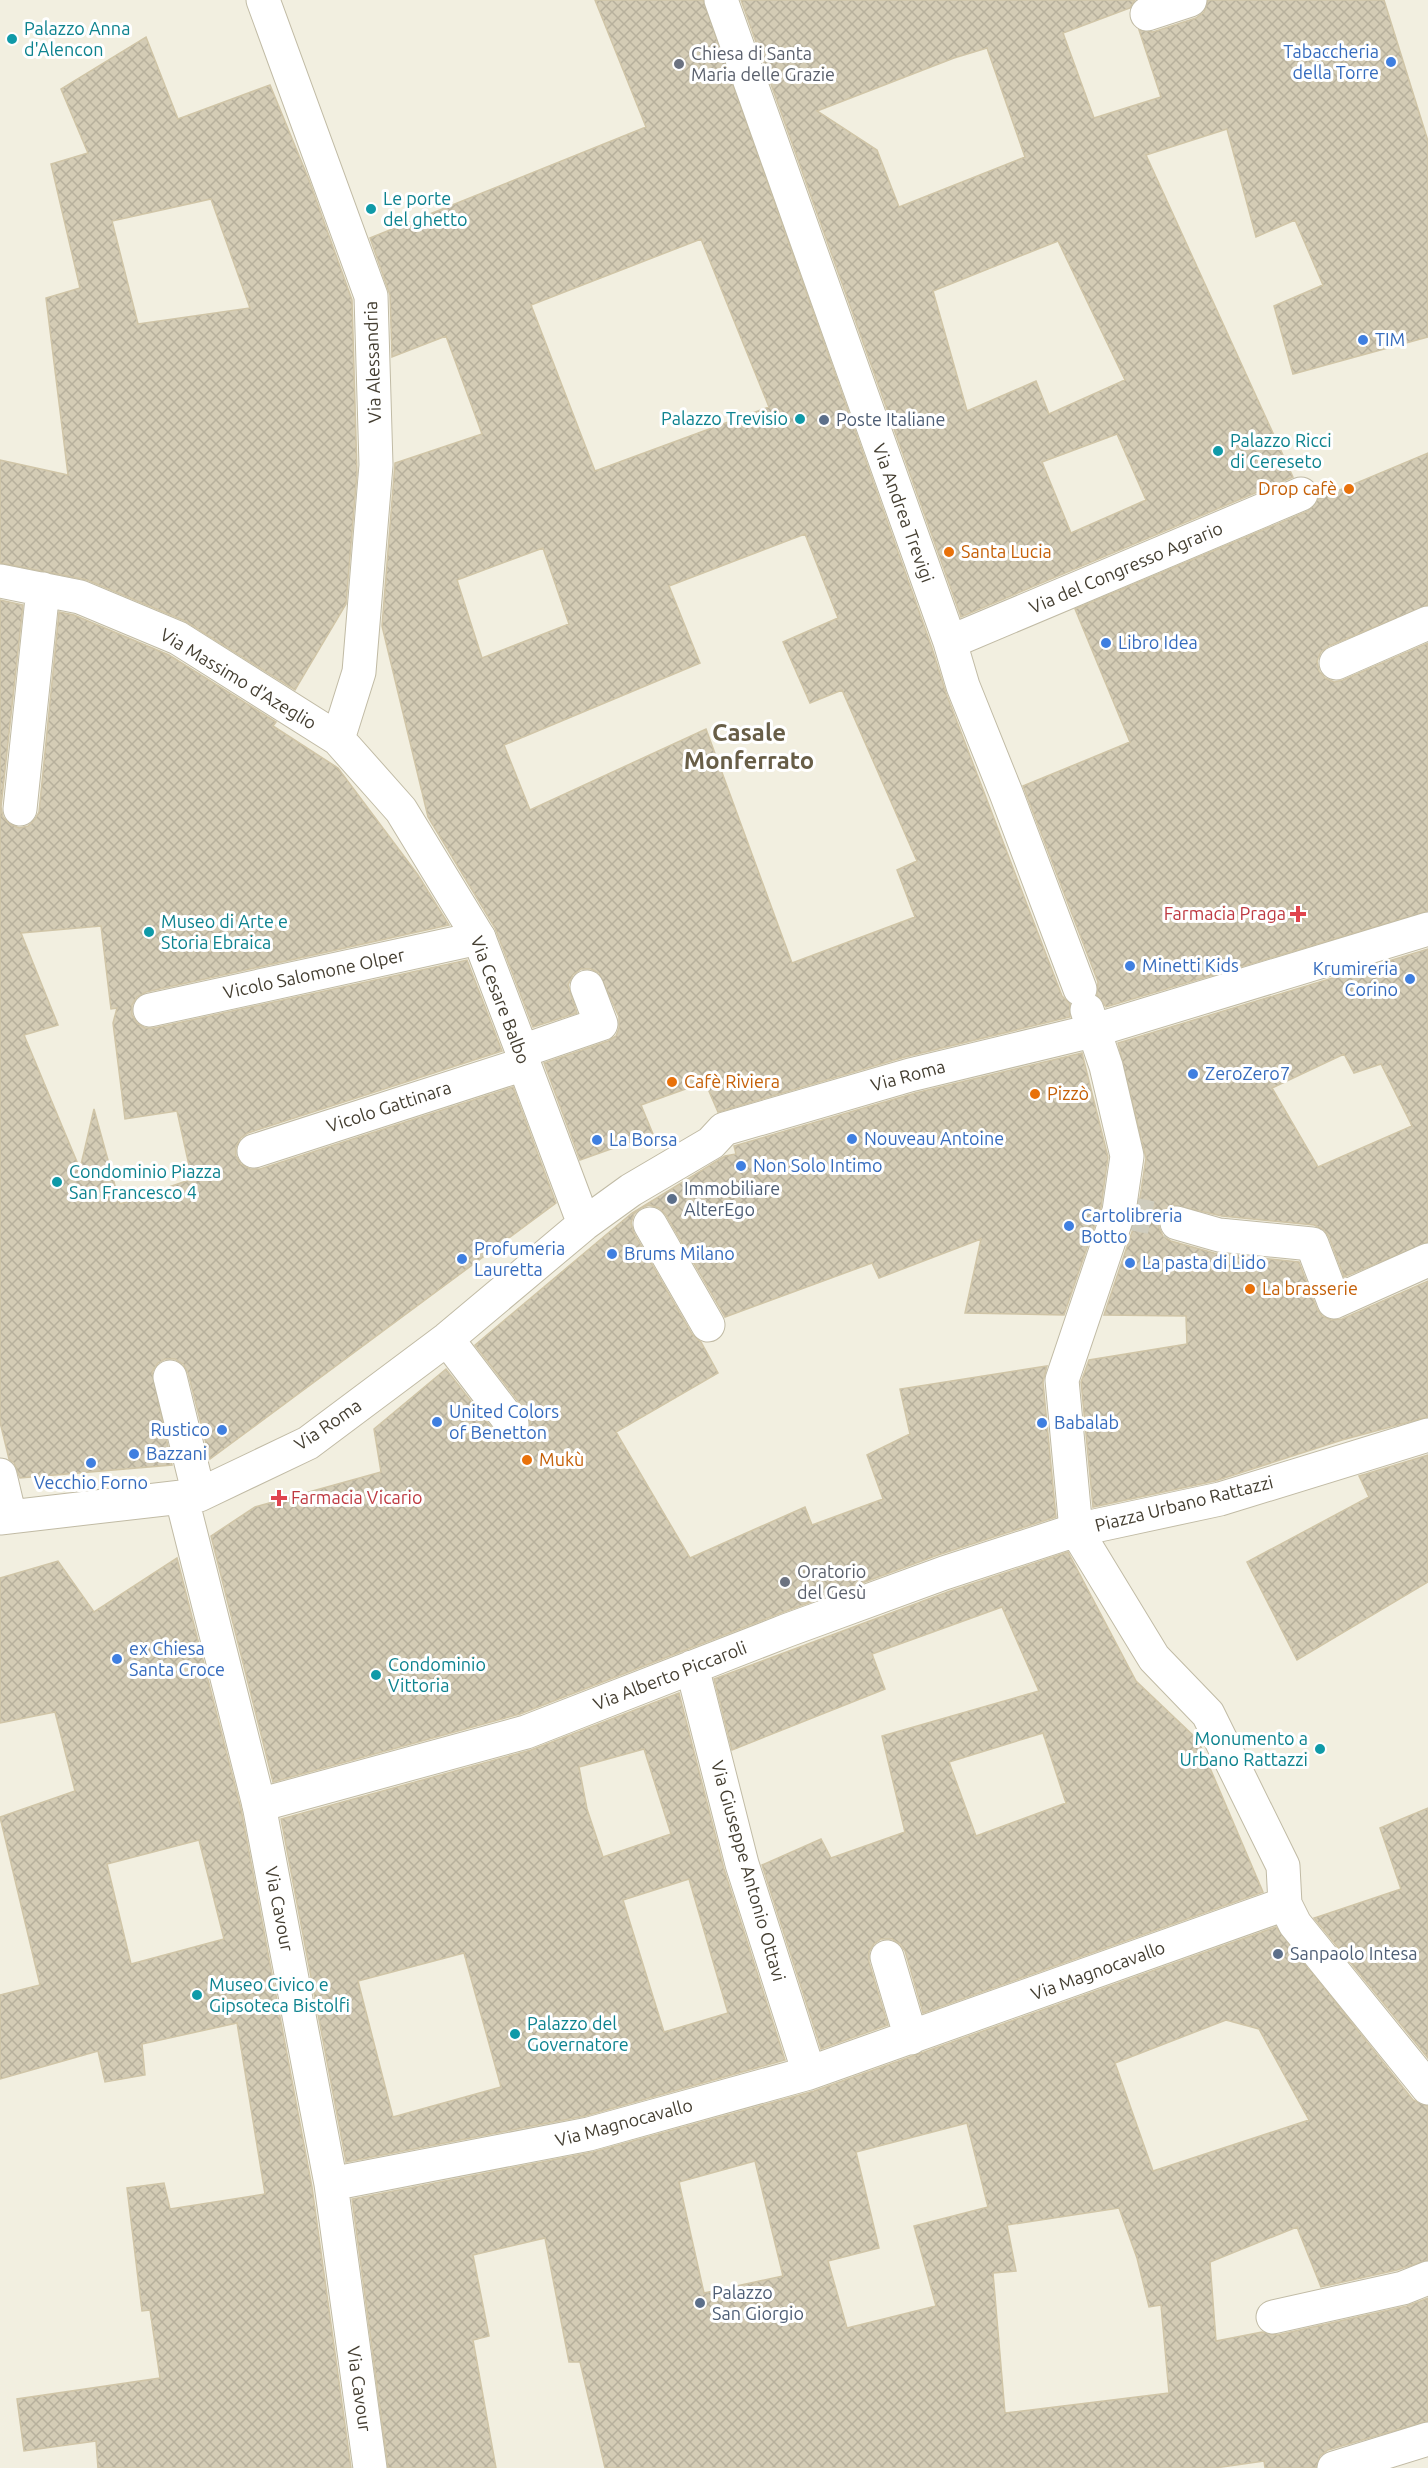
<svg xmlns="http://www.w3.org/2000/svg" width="1428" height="2468" font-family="Ubuntu,sans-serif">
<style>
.building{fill:url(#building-cross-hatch);stroke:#d0c5a7;stroke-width:1.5;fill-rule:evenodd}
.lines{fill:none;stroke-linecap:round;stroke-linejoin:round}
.pedestrian-tunnel{stroke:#cfccbd;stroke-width:33;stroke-dasharray:33 16;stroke-linecap:butt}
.pedestrian-casing{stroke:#c1bba5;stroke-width:35}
.minor-casing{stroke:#c1bba5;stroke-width:35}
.pedestrian{stroke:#fff;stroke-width:33}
.minor{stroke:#fff;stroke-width:33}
.culture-dot{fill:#0f9aa8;stroke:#fff;stroke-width:2}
.shop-dot{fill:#3f7fe0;stroke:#fff;stroke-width:2}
.worship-dot{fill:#6b7280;stroke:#fff;stroke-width:2}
.service-dot{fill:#5c6f8a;stroke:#fff;stroke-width:2}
.food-dot{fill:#e8710a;stroke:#fff;stroke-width:2}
.health-dot{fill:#e0444e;stroke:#fff;stroke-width:2}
.labels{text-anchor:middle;stroke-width:6;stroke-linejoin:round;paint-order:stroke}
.culture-label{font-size:18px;fill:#0d838f;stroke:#fff;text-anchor:start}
.shop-label{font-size:18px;fill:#366cbe;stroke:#fff;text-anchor:start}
.worship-label{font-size:18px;fill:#5b616d;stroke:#fff;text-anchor:start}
.street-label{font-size:18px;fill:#443e31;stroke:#fff}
.service-label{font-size:18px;fill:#4e5e75;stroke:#fff;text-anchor:start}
.food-label{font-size:18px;fill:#c56008;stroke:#fff;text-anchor:start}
.health-label{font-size:18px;fill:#be3a42;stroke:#fff;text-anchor:end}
.district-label{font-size:24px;font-weight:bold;fill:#685e47;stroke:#fff}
</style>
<defs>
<pattern id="building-cross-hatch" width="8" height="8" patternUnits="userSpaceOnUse" patternTransform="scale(1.5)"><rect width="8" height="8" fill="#d4ccb5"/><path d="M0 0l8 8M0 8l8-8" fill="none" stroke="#b7b09c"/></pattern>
</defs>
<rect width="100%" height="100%" fill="#f2efe0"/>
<path class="building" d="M595,0H703L932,648L946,693L1062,996L1070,1004V1017L905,1057L718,1112L705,1082L641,1105L653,1134L580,1160L544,1063L608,1041L616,1036L619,1028V1017L599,973L591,969H581L573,975L568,985L577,1013L533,1027L495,928L428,817L382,626L395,463L482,434L446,336L392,357L390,295L370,238L646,127ZM701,239L769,407L595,471L531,305ZM805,534L838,618L783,642L810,703L842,690L917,861L897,870L915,917L792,963L706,729L530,810L504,745L700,663L669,586ZM543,548L569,624L482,658L457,580Z
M741,0H1135L1130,8L1063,33L1094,118L1161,97L1139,30L1153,32L1196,18L1204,12L1208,0H1384L1428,141V337L1293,374L1274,306L1323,285L1295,220L1256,237L1227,129L1146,155L1293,477L961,617ZM987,48L1025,157L899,207L877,150L817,111L954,58ZM1058,241L1125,380L1049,414L1036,381L967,411L933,291ZM1117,434L1146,500L1071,533L1042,462Z
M146,37L178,119L270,85L309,180L352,300L357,473L346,604L295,690L185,621L87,580L0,563V460L68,475L46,298L80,288L51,164L88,153L61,89ZM211,199L250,308L138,324L112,221Z
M1428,453V605L1329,646L1321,652L1317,661L1319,671L1325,678L1334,682L1343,680L1428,643V911L1106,1007L1097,995L1098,982L1023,786L1130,742L1075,609L1308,511L1318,499Z
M0,600L23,605L1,807L3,817L10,824L19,828L28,826L35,819L39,812L59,612L74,615L169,655L276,722L273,726L338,768L418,875L449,925L146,992L137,997L132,1005V1015L137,1023L145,1028H154L467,960L502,1051L248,1133L241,1138L236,1147V1156L241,1164L250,1169H260L513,1087L556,1203L210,1459L188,1373L183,1364L175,1359H165L158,1363L152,1372L172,1465L20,1478L14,1463L9,1459L0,1422ZM101,926L111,1009L117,1008L113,1023L125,1119L177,1111L192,1179L120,1204L94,1109L80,1169L24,1035L58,1025L21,933Z
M1428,949V1242L1344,1277L1329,1237L1324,1230L1314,1225L1222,1216L1173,1205L1164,1210L1159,1217V1227L1163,1236L1171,1241L1214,1253L1299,1262L1317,1309L1322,1316L1331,1320L1342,1319L1428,1281V1417L1342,1440L1215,1481L1093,1507L1081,1382L1089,1360L1187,1344L1186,1316L1104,1315L1137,1217L1146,1158L1118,1043ZM1344,1054L1354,1073L1381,1064L1412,1126L1318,1167L1272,1088Z
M1082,1053L1108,1157L1101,1207L1064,1315L965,1313L981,1239L879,1278L872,1263L725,1317L666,1215L659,1208L649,1205L641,1208L634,1214L631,1223L634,1233L692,1334L701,1342L718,1373L616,1432L690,1558L805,1507L812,1525L883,1499L867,1455L910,1434L900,1389L1047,1366L1043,1382L1056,1517L938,1555L781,1613L520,1714L273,1782L211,1536L255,1507L381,1472L374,1429L446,1369L498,1436L505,1441L515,1442L523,1439L529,1431L530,1421L527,1413L475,1345L632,1213L725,1156L736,1154L734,1146L915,1093Z
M1428,1455V1582L1297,1660L1247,1562L1369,1497L1359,1476Z
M1068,1552L1136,1681L1198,1740L1263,1892L923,2013L905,1951L900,1944L892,1939H881L874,1944L869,1952V1962L888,2025L821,2049L762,1865L821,1839L831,1858L905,1832L882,1736L1039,1691L1002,1607L872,1654L885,1689L732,1750L714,1679L950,1591ZM1043,1733L1066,1803L976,1836L949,1762Z
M177,1558L241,1809L312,2187L351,2468H98L96,2441L24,2451L17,2399L160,2378L150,2310L142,2311L127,2188L164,2183L170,2209L265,2194L237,2023L142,2044L145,2075L105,2082L98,2051L0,2079V1995L40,1985L0,1817L75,1791L55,1712L0,1723V1578L58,1561L94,1612ZM199,1840L224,1939L131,1964L107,1864Z
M679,1693L724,1869L785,2060L585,2116L346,2162L281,1819L531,1750ZM644,1749L671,1834L603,1857L587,1809L579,1767ZM689,1879L728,2013L664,2032L623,1900ZM464,1953L501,2087L393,2117L358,1981Z
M1428,1808V2058L1314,1918L1401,1889L1380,1828Z
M1276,1927L1413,2100L1428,2106V2260L1397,2270L1321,2287L1297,2227L1210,2262L1216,2341L1262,2332L1277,2335L1407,2306L1428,2298V2421L1328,2450L1320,2456L1316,2468H1265L1264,2461L1215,2468H605L580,2362H569L545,2238L473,2255L489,2336L473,2340L496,2468H388L352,2199L593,2152L814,2091ZM1226,2020L1259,2029L1309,2120L1153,2171L1115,2063ZM967,2123L988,2207L914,2226L936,2306L847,2328L828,2261L879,2248L856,2152ZM755,2161L783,2276L704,2293L679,2182ZM1119,2208L1137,2258L1149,2307L1161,2305L1169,2393L1005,2413L993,2273L1016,2271L1007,2225Z"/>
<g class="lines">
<path class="pedestrian-tunnel" d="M1119,1211L1177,1223"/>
<g class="pedestrian-casing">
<path id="pedestrian" d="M721,0L950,642L963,686L1006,793L1080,989
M950,642L1301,494
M150,1010L479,938
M1087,1010L1106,1066L1127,1156L1119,1211L1062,1380L1076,1530L1220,1499L1428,1435
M522,1051L524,1064L584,1224
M254,1151L524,1064
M1177,1223L1219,1235L1312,1244L1334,1302L1428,1260
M650,1224L708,1325
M447,1339L512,1424
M170,1377L199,1495
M0,1475L10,1517
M182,1499L259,1805
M0,1518L199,1495L308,1443L447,1339L584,1224L631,1190L711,1143L724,1129L910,1075L1092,1031L1428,929"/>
</g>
<g class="minor-casing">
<path id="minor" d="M263,0L371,296L376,465L359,672L338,739
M1147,14L1190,0
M0,581L80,597L178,638L338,739L401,810L479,938L522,1051L601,1024L587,987
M1336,663L1428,623
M20,809L43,589
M692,1667L742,1864L809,2073
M887,1957L911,2038
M331,2184L589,2134L809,2073L1285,1904
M1273,2317L1403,2288L1428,2278
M370,2468L331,2184L259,1805L526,1732L788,1630L944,1573L1076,1530L1154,1658L1208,1714L1283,1866L1285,1904L1295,1924L1428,2088
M1334,2468L1428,2439"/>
</g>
<use href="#pedestrian" class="pedestrian"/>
<use href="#minor" class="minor"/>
</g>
<g class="culture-dot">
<circle cx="12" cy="39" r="6"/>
<circle cx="371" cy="209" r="6"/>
<circle cx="800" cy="419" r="6"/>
<circle cx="1218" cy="451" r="6"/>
<circle cx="149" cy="932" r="6"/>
<circle cx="57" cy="1182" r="6"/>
<circle cx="376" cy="1675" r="6"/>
<circle cx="1320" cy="1749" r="6"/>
<circle cx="197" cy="1995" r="6"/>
<circle cx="515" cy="2034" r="6"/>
</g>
<g class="shop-dot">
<circle cx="1391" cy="62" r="6"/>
<circle cx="1363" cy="340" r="6"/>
<circle cx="1106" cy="643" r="6"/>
<circle cx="1130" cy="966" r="6"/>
<circle cx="1410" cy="979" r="6"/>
<circle cx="1193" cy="1074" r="6"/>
<circle cx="852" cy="1139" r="6"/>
<circle cx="597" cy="1140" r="6"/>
<circle cx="741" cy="1166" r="6"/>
<circle cx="1069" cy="1226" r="6"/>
<circle cx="612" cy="1254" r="6"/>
<circle cx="462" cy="1259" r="6"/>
<circle cx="1130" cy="1263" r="6"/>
<circle cx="437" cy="1422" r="6"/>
<circle cx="1042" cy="1423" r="6"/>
<circle cx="222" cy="1430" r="6"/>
<circle cx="134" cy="1454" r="6"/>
<circle cx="91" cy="1463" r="6"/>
<circle cx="117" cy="1659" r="6"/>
</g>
<g class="worship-dot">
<circle cx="679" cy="64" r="6"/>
<circle cx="785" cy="1582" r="6"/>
</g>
<g class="service-dot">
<circle cx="824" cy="420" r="6"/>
<circle cx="672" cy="1199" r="6"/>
<circle cx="1278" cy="1954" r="6"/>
<circle cx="700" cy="2303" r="6"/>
</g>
<g class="food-dot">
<circle cx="1349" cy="489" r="6"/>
<circle cx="949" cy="552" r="6"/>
<circle cx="672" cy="1082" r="6"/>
<circle cx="1035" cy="1094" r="6"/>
<circle cx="1250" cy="1289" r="6"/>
<circle cx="527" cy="1460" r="6"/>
</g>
<g class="health-dot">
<path d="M1295 905h6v6h6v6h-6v6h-6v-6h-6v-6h6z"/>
<path d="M276 1489h6v6h6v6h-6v6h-6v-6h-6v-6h6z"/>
</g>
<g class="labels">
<g class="culture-label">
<text x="24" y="35">Palazzo Anna<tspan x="24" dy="21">d'Alencon</tspan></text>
<text x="383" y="205">Le porte<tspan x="383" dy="21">del ghetto</tspan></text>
<text x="788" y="425" text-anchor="end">Palazzo Trevisio</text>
<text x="1230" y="447">Palazzo Ricci<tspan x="1230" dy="21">di Cereseto</tspan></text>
<text x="161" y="928">Museo di Arte e<tspan x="161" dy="21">Storia Ebraica</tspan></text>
<text x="69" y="1178">Condominio Piazza<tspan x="69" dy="21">San Francesco 4</tspan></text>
<text x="388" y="1671">Condominio<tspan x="388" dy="21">Vittoria</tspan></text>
<text x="1308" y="1745" text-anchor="end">Monumento a<tspan x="1308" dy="21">Urbano Rattazzi</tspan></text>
<text x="209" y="1991">Museo Civico e<tspan x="209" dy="21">Gipsoteca Bistolfi</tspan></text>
<text x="527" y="2030">Palazzo del<tspan x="527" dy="21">Governatore</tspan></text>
</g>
<g class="shop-label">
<text x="1379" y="58" text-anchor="end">Tabaccheria<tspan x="1379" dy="21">della Torre</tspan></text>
<text x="1375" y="346">TIM</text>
<text x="1118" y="649">Libro Idea</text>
<text x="1142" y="972">Minetti Kids</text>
<text x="1398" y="975" text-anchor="end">Krumireria<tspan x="1398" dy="21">Corino</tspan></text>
<text x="1205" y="1080">ZeroZero7</text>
<text x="864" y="1145">Nouveau Antoine</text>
<text x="609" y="1146">La Borsa</text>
<text x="753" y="1172">Non Solo Intimo</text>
<text x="1081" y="1222">Cartolibreria<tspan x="1081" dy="21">Botto</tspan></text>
<text x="474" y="1255">Profumeria<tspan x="474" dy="21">Lauretta</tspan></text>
<text x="624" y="1260">Brums Milano</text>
<text x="1142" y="1269">La pasta di Lido</text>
<text x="449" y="1418">United Colors<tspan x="449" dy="21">of Benetton</tspan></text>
<text x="1054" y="1429">Babalab</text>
<text x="210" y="1436" text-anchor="end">Rustico</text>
<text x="146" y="1460">Bazzani</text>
<text x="91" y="1489" text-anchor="middle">Vecchio Forno</text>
<text x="129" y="1655">ex Chiesa<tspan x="129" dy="21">Santa Croce</tspan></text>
</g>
<g class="worship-label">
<text x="691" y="60">Chiesa di Santa<tspan x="691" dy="21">Maria delle Grazie</tspan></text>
<text x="797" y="1578">Oratorio<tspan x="797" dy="21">del Gesù</tspan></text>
</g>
<g class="street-label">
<text transform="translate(373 362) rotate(-92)" y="6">Via Alessandria</text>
<text transform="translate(903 513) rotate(70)" y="6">Via Andrea Trevigi</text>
<text transform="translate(1126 568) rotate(-23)" y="6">Via del Congresso Agrario</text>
<text transform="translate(238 679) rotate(31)" y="6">Via Massimo d'Azeglio</text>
<text transform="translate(314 974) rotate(-12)" y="6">Vicolo Salomone Olper</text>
<text transform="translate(500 1000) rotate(69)" y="6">Via Cesare Balbo</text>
<text transform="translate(908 1076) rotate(-15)" y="6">Via Roma</text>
<text transform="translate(389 1107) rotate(-18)" y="6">Vicolo Gattinara</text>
<text transform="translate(328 1425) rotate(-34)" y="6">Via Roma</text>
<text transform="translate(1184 1504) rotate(-14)" y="6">Piazza Urbano Rattazzi</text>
<text transform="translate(670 1676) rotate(-21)" y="6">Via Alberto Piccaroli</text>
<text transform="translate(748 1871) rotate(74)" y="6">Via Giuseppe Antonio Ottavi</text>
<text transform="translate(279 1909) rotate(79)" y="6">Via Cavour</text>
<text transform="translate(1098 1971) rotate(-20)" y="6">Via Magnocavallo</text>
<text transform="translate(624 2123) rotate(-15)" y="6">Via Magnocavallo</text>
<text transform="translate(359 2389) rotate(82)" y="6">Via Cavour</text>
</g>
<g class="service-label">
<text x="836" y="426">Poste Italiane</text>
<text x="684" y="1195">Immobiliare<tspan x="684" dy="21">AlterEgo</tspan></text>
<text x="1290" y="1960">Sanpaolo Intesa</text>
<text x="712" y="2299">Palazzo<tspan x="712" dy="21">San Giorgio</tspan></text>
</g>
<g class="food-label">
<text x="1337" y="495" text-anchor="end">Drop cafè</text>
<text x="961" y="558">Santa Lucia</text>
<text x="684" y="1088">Cafè Riviera</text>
<text x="1047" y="1100">Pizzò</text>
<text x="1262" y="1295">La brasserie</text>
<text x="539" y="1466">Mukù</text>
</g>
<g class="health-label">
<text x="1286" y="920">Farmacia Praga</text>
<text x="291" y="1504" text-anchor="start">Farmacia Vicario</text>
</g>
<g class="district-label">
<text x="749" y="741">Casale<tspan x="749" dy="28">Monferrato</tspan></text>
</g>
</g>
</svg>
